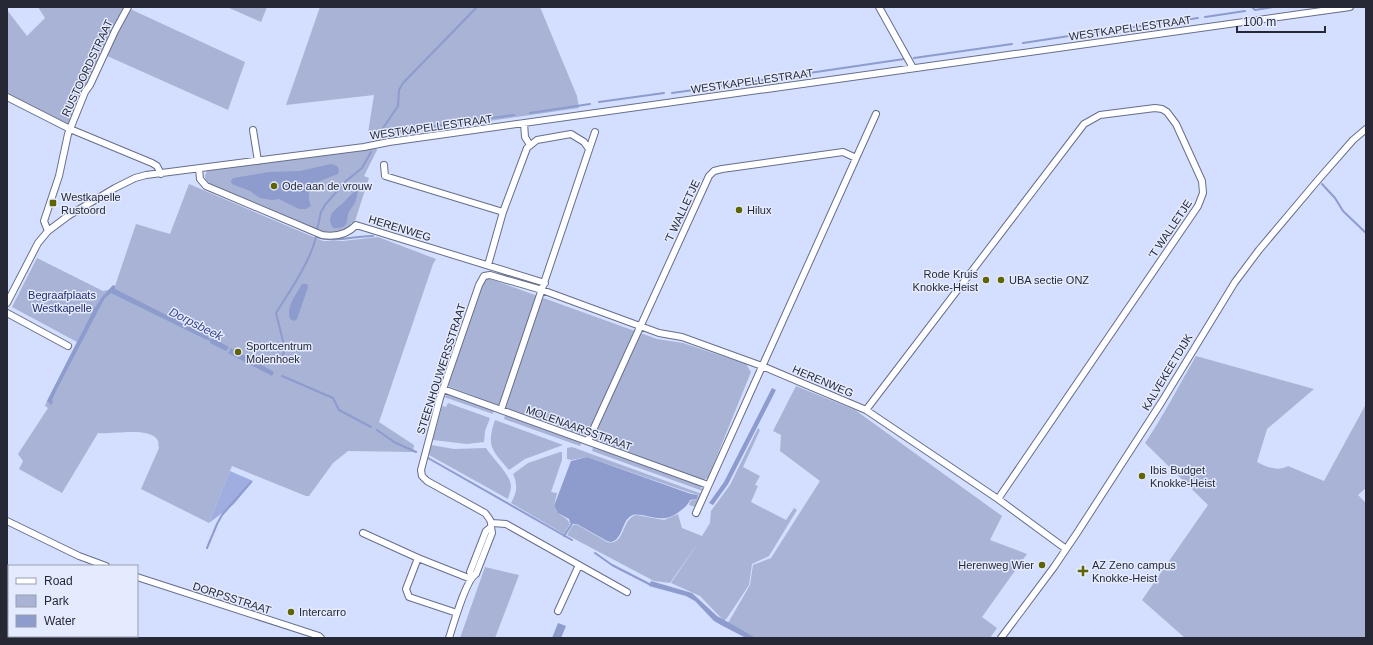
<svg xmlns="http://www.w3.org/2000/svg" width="1373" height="645" font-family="Arial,sans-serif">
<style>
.green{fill:#a8b3d6}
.forest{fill:#9fade0}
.water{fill:#8d9bcd}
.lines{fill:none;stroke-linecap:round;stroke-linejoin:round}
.stream{stroke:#8d9bcd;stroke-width:2}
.minor-casing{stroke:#666e8a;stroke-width:8}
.minor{stroke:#fff;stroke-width:6}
.poi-dot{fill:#5f6400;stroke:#e5ebff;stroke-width:1.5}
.labels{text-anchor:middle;stroke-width:3;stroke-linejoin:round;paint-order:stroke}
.street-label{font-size:11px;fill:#262935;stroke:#e5ebff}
.poi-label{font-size:11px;fill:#262935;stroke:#e5ebff;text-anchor:start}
.park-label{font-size:11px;fill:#212b66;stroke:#e5ebff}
.water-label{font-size:12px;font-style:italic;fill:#3b4887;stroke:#e5ebff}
</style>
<rect width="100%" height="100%" fill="#d4defe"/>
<path class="green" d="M38,7H126L70,127L7,94V10L27,36L45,18Z
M227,7H267L261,22Z
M320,7H540L577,96L579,108L391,135L368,133L374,95L286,105Z
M128,8L245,62L228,110L105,55Z
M376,147L377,150L364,176L369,178L354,224L351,223L349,229L334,234L322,232L213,185C207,182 205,181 205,175L207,171Z
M189,184L323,241H343L378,237L436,259L433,264L379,422L414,445L413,452L348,451L333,463L309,496H306L232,466L209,523L141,489L159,448C158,446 159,443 158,441C152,426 110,435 98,433L62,493L19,469L23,461L18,454L48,408L45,406L46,403L77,342L12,307L37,258L103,291L114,289L136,224L170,234Z
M482,276L657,339L683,343L746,364L751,372L708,478L703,480L558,426L508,409L443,384Z
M1196,356L1314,389L1267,429L1257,462C1266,467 1278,472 1288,466L1324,481L1366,404V488L1358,495L1366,503V638H1185L1142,600L1208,505L1145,443C1164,415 1179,385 1196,356Z
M796,386L855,410L1002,516L990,540L1027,554L982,617L997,628L990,638H756L728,623L750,585L753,565L771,558L820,481L780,451L781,435L773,431Z
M447,395H450L494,410L493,414L444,397Z
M448,403L490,418L485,431L484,442L467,444L433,440L442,406L446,407Z
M505,415L582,442L580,446L504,419Z
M495,420L563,445L525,459L509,470C492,450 486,447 495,420Z
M758,428L760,430L743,467L760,476L755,485L758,486L751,502L786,520L794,508L797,510L769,556L752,564L749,585L727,618L724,621L700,596L671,583L702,537L670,583L654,581L567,535L572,526L576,524L607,542C625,547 621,519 636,515L664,520L678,514L682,528L702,536L710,523L711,511L730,485Z
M431,445L454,449L486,448C492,458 511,475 511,486C511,490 509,495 508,499L429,455Z
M572,447L702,494L696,507L689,505L690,501L697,499L699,495L691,493L587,457L571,460L567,459V448Z
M593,447L700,485L703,491L592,451Z
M560,452H562V460L551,492L557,493L554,506C559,518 566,515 570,524L564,534L511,503C517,493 518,485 513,474L528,463Z
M485,567L519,575L495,638H460Z"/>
<path class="forest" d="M230,471L253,481L234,504L209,523Z"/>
<path class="water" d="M331,164L337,166L339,170L338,174C323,180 302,185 311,206L306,209H299L279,199L272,200L260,198L250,191L232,184L231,181L233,178L269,172L300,171Z
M358,189C356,203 356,201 349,212C347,215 348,220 346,224C344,227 341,228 338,228C334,229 332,228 331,224C327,213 338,208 344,202C349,197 352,193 358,189Z
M302,284H307L308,287L297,319L294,321L290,319C286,306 296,295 302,284Z
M113,285L115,286V289L208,336L207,340L111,293L105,298L100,307L57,389L52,400L53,402L51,405L47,401L94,309L102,297Z
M212,338L229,347L226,351L210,343Z
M231,348L274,372L272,376L228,353Z
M772,388L776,390L728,484L713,505L709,503L724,482Z
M587,457L691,494L698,495L697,499L690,500C688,505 684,508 680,511C666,522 658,518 642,515C639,515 636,514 633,515C621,519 624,539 611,542L607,541L577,524H573L570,523L569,519L558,513L554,506L571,461Z
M651,581L692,593L717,616L756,638H746L721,625L714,621L695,601L686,596L649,586Z
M558,623L566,626L561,638H552Z"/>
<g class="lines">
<path class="stream" d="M1252,7L1255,10L1273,7
M1205,17L1245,11
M1113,30L1198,18
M1023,43L1102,31
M914,58L1012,44
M789,76L904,59
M719,86L783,77
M672,93L708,88
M599,102L664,93
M530,113L590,104
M476,120L514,115
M391,132L471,121
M379,134L398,106L399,90L403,83L477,7
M1322,184L1335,198L1343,211L1366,233
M317,230L321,212L325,205L346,181L362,168L371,152
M205,337L213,342
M280,364L285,349L276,313C291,289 309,264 316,237C335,243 353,236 373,236
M282,376L333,398L339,410L371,427
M377,430L394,442L416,452
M428,458L572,540
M564,536L573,522
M207,548L217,524L222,515L251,482
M595,553L612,565L651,585"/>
<g class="minor-casing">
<path id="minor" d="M879,7L913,68
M7,97L70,129L152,163L157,166L161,174
M524,123L525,137L530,145
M253,130L258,161
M384,165L385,176L503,212L527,148L537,140L571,134L584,142L589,149
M199,169L200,179L206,186L322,235C335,237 347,235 356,225L545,283
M48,231L44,221L59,176L68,134L85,92L90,85L115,31L128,7
M488,265L503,212
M7,303L38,243L48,231L68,216L115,188L135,178L146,175L364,147L389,142L1350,7
M7,313L68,346
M443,389L708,485
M501,410L595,132
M866,410L1084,124L1100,115L1155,108L1162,109L1167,112L1176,124L1202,181L1203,193L1198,206L998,499
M588,441L709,176L714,171L722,169L843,152L856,158
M696,513L876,114
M7,521L79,556L106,566
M492,523L506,524L627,592
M363,533L418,558L406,589L409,597L457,613
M418,558L471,579
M472,576L470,572L486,531L491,527C492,521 489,518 485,513L427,481L422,476L421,470L440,398L479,285L484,276L490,275L542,290L659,333L682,337L762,366L866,410L998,499L1066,549
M137,577L319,636L321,638
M558,611L579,565
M102,638L103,636
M449,638C453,626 466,579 476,574L492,533L491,527
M1001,638L1054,567L1077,533L1161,403L1235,282L1259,250L1318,180L1353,140L1366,129"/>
</g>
<use href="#minor" class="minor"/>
</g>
<g class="poi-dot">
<circle cx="274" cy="186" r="4"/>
<rect x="49" y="199" width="8" height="8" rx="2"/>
<circle cx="739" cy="210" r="4"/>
<circle cx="986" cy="280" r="4"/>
<circle cx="1001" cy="280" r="4"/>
<circle cx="238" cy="352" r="4"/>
<circle cx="1142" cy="476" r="4"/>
<circle cx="1042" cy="565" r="4"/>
<path d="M1081 565h4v4h4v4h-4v4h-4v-4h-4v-4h4z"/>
<circle cx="291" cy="612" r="4"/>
</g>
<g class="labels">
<g class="street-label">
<text transform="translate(1130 28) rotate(-8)" y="4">WESTKAPELLESTRAAT</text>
<text transform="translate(87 68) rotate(-65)" y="4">RUSTOORDSTRAAT</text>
<text transform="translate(752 81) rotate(-8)" y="4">WESTKAPELLESTRAAT</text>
<text transform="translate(431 127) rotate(-8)" y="4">WESTKAPELLESTRAAT</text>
<text transform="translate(682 211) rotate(-65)" y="4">'T WALLETJE</text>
<text transform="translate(400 228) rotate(17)" y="4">HERENWEG</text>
<text transform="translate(1170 229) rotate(-56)" y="4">'T WALLETJE</text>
<text transform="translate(441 369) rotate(-72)" y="4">STEENHOUWERSSTRAAT</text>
<text transform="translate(1167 372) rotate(-59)" y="4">KALVEKEETDIJK</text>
<text transform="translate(823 381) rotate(23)" y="4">HERENWEG</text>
<text transform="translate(579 428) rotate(20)" y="4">MOLENAARSSTRAAT</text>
<text transform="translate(232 598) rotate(18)" y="4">DORPSSTRAAT</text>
</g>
<g class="poi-label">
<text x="282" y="190">Ode aan de vrouw</text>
<text x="61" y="201">Westkapelle<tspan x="61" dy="13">Rustoord</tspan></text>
<text x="747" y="214">Hilux</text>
<text x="978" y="278" text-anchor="end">Rode Kruis<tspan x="978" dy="13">Knokke-Heist</tspan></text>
<text x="1009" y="284">UBA sectie ONZ</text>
<text x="246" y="350">Sportcentrum<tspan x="246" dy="13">Molenhoek</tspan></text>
<text x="1150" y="474">Ibis Budget<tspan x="1150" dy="13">Knokke-Heist</tspan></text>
<text x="1034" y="569" text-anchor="end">Herenweg Wier</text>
<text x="1092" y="569">AZ Zeno campus<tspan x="1092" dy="13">Knokke-Heist</tspan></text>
<text x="299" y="616">Intercarro</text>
</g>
<g class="park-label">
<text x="62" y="299">Begraafplaats<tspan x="62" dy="13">Westkapelle</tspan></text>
</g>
<g class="water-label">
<text transform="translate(196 324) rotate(27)" y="4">Dorpsbeek</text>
</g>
</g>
<rect width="1373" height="645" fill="none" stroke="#262935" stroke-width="16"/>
<rect x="8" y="565" width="130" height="72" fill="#e5ebff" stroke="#999dae"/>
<rect x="16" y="578" width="20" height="6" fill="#ffffff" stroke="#999dae"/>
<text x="44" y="585" font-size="12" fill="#262935">Road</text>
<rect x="16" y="595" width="20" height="12" fill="#a8b3d6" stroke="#999dae"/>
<text x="44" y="605" font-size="12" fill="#262935">Park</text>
<rect x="16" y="615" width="20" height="12" fill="#8d9bcd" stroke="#999dae"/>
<text x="44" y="625" font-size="12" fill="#262935">Water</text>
<path d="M1237 26v6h88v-6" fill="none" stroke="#262935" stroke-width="2"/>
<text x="1243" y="26" font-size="12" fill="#262935" stroke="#e5ebff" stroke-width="3" paint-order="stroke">100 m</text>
</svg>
